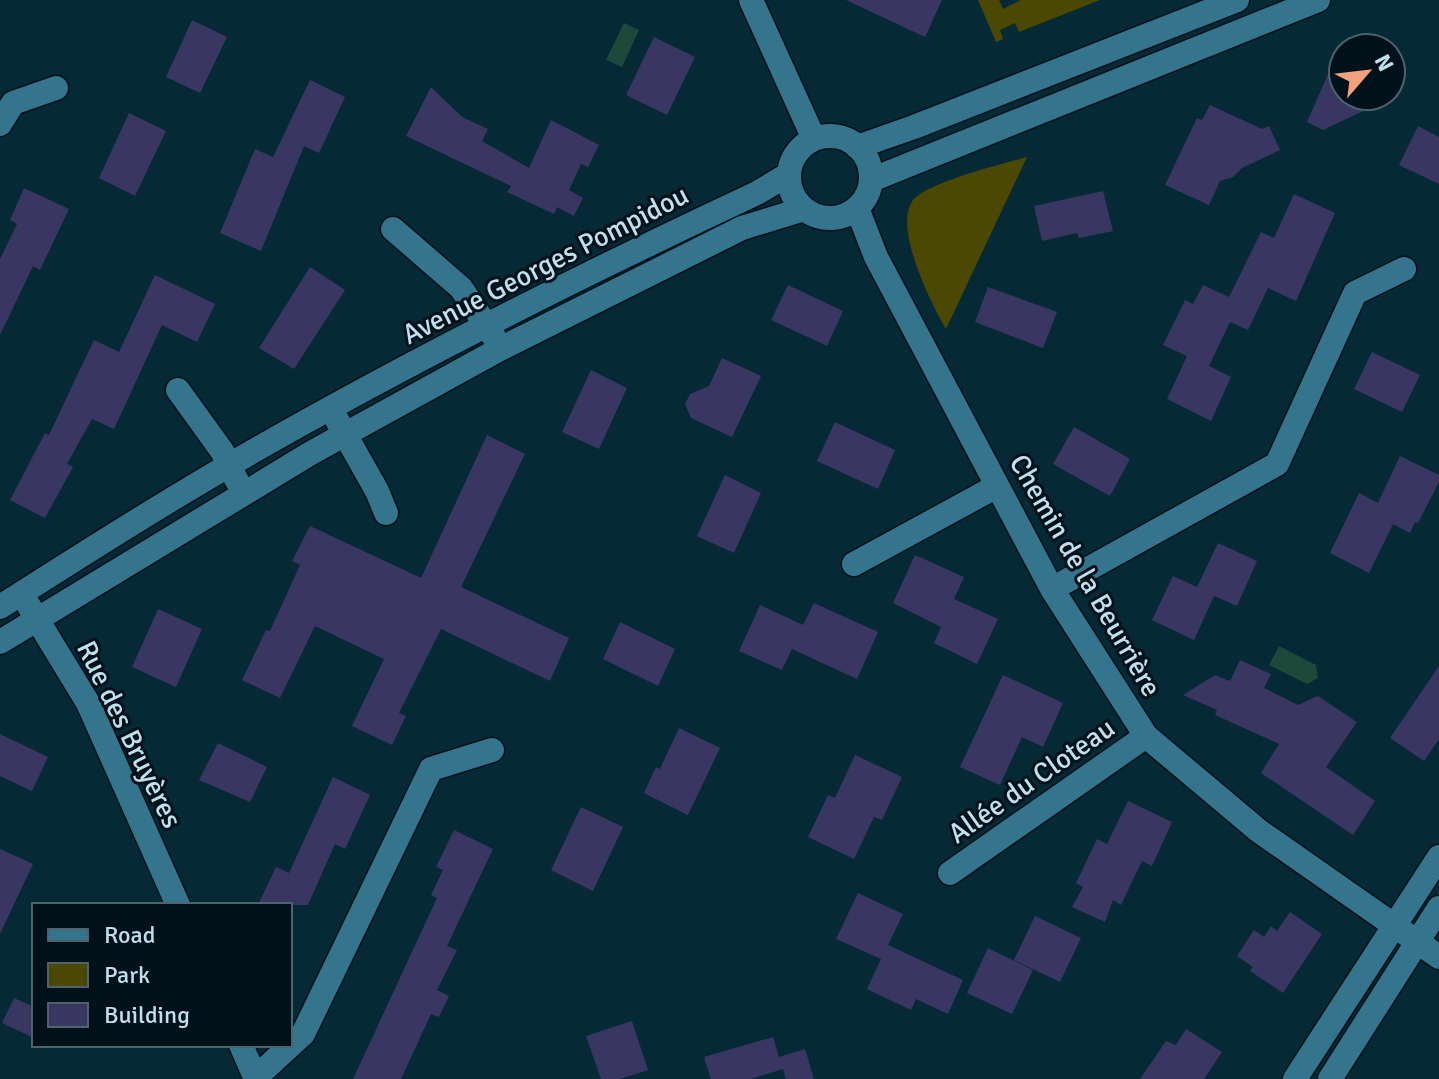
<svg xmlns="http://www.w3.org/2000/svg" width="1439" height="1079" font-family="Signika,sans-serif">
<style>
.green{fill:#4b4804}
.water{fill:#1c4939}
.building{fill:#3a3662}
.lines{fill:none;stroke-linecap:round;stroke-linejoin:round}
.minor-casing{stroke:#011118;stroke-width:27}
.minor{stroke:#35748d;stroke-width:24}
.labels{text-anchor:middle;stroke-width:6;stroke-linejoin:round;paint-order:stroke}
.street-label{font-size:28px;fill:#c1e0ed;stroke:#00111a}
</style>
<rect width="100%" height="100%" fill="#062936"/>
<path class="green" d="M978,0H999L1003,9L1021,0H1100L1019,32L1015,23L1000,30L1003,39L996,42Z
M1027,157L946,329C931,304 889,219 916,197C939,179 999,165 1027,157Z"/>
<path class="water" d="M624,23L639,30L622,67L606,60Z
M1279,646L1316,665L1318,678L1307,684L1269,665Z"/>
<path class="building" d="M846,0H942L925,37Z
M192,20L227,37L200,93L166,77Z
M654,37L695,57L667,115L626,95Z
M1343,40V96H1395L1323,130L1307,122Z
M310,80L345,97L319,153L304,146L261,251L220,233L255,149L273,157Z
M431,87L462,117L488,129L482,141L529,168L551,120L599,145L588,167L581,164L569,190L583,198L574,216L557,207L554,214L507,192L511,186L406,136Z
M1210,105L1262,129L1269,126L1280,150L1242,168L1233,177L1220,181L1209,205L1165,185L1197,118L1202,120Z
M129,113L166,131L135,196L99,178Z
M1418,126L1439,137V184L1399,165Z
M24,188L69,209L40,270L33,266L0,335V259L17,224L10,220Z
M1103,191L1113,231L1079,238L1077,233L1042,241L1034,206Z
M1294,194L1335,213L1296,301L1268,288L1248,330L1230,322L1209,366L1231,377L1211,421L1167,399L1187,356L1163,345L1185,300L1193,304L1203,285L1229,297L1261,232L1274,238Z
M310,267L345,290L294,369L259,348Z
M155,275L215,304L197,342L162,325L114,429L92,419L67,464L73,467L45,518L10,500L45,433L49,435L94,340L119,352Z
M788,285L843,311L827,346L771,320Z
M988,287L1057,312L1043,348L975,322Z
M1372,352L1420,375L1402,412L1354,389Z
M722,358L761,376L732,437L691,418L685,404L690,394L709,386Z
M591,370L627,388L599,449L562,432Z
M835,422L895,450L878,489L817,461Z
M1074,427L1130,459L1110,496L1053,464Z
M487,435L525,454L461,587L569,638L550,681L441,629L399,713L406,716L392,745L352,726L384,659L315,626L280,698L242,680L266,630L270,631L300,565L292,561L310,526L421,578Z
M1400,456L1439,475V482L1418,523L1415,522L1410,533L1393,524L1369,573L1330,553L1359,493L1378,503Z
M725,475L761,493L734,553L697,536Z
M1218,543L1257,561L1237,606L1214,596L1194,640L1152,620L1173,576L1197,587Z
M915,555L964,577L954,599L998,619L977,664L934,643L941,627L893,603Z
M814,603L878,632L857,679L792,649L782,670L739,651L760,605L803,625Z
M158,609L202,629L176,687L132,667Z
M620,622L675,649L658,686L603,659Z
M1240,660L1271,674L1264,688L1298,705L1318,696L1357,722L1326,767L1375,801L1353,835L1261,773L1279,744L1215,715L1217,710L1183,695L1215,675L1230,681Z
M1439,666V739L1424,761L1390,738Z
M1003,675L1063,703L1043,747L1022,737L1000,785L960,767Z
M679,728L720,748L688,815L644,793L656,767L660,769Z
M0,734L48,757L32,791L0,776Z
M218,743L267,767L250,802L199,780Z
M855,755L902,777L882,820L874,817L854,859L808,837L828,795L835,798Z
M333,777L370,795L345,849L335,844L308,905H258L276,867L289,873Z
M1128,801L1172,822L1152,866L1142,861L1121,905L1113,900L1105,922L1072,907L1083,887L1076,883L1097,839L1107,844Z
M581,807L623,827L593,891L551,870Z
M454,830L493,849L447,946L457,950L437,990L449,996L439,1017L431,1014L401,1079H353L437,898L431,895L443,870L436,867Z
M0,849L33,864L0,934Z
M858,893L903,914L888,945L963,980L948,1014L916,999L911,1010L867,989L883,955L881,959L836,939Z
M1290,912L1322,934L1283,993L1250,971L1253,967L1237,956L1254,930L1264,937L1271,926L1277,931Z
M1035,916L1081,938L1060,982L1014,960Z
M988,948L1033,970L1012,1014L967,993Z
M14,998L34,1007V1038L2,1023Z
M632,1021L648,1070L620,1079H601L586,1036Z
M1186,1029L1222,1052L1204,1079H1140L1166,1041L1176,1045Z
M773,1037L779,1057L805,1049L814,1079H786L783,1069L751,1079H711L704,1057Z"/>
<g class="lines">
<g class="minor-casing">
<path id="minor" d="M751,0L814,139
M0,124L13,103L56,88
M789 177a41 41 0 1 1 82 0a41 41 0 1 1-82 0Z
M857,147L914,127L1237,0
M871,180L1318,0
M857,208L876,257L1052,589L1146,736L1259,831L1439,957
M393,229L461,288L494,337
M178,390L222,451L237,481
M337,420L377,491L386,513
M854,564L997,486
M1052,589L1277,464L1355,293L1404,269
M29,606L88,703L178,905
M0,607C97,545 195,483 296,427C446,343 601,266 757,193L789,174
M0,642L311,453L500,349L742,228L804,209
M950,873L1146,736
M241,1045L256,1079
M255,1078L303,1034L431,769L492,750
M1295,1079L1439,857
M1330,1079L1439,908"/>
</g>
<use href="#minor" class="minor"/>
</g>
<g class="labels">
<g class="street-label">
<text transform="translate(545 264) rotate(-27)" y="10">Avenue Georges Pompidou</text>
<text transform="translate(1086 575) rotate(60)" y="10">Chemin de la Beurrière</text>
<text transform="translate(130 734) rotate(64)" y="10">Rue des Bruyères</text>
<text transform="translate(1031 780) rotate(-35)" y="10">Allée du Cloteau</text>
</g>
</g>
<rect x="32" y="903" width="260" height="144" fill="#00111a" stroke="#4d646e" stroke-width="2"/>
<rect x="48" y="929" width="40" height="12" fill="#35748d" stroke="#4d646e" stroke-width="2"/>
<text x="104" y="943" font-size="24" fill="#c1e0ed">Road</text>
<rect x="48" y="963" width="40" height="24" fill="#4b4804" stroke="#4d646e" stroke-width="2"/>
<text x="104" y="983" font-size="24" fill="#c1e0ed">Park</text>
<rect x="48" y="1003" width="40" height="24" fill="#3a3662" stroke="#4d646e" stroke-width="2"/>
<text x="104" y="1023" font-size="24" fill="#c1e0ed">Building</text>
<g transform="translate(1367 72) rotate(62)"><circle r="38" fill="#00111a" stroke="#4d646e" stroke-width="2"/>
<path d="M0-6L14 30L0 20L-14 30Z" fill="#f1a27b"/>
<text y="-12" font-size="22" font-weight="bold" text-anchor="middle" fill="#c1e0ed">N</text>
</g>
</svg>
